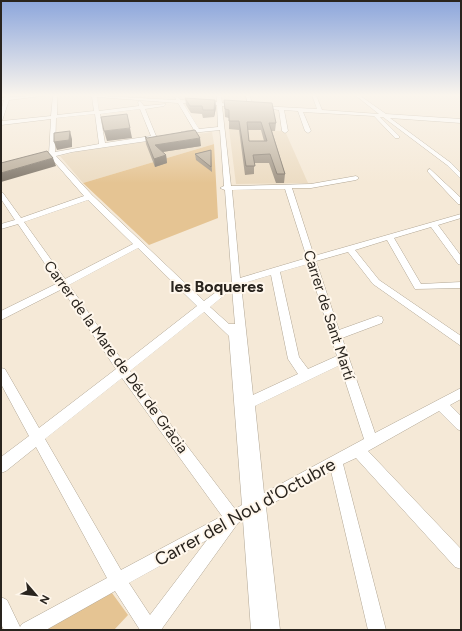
<svg xmlns="http://www.w3.org/2000/svg" width="462" height="631" font-family="Figtree,sans-serif">
<style>
.built{fill:#ecdcc3}
.green{fill:#e5c493}
.lines{fill:none;stroke-linecap:round;stroke-linejoin:round}
.minor-casing{stroke:#b2a795;stroke-width:1}
.minor{fill:#fff;fill-rule:evenodd}
.wall{fill:#a29788;fill-rule:evenodd}
.shaded-wall{fill:#847b6f}
.building{fill:#bcb09e;stroke:#847b6f;fill-rule:evenodd}
.labels{text-anchor:middle;stroke-width:4;stroke-linejoin:round;paint-order:stroke}
.street-label{font-size:15px;fill:#29241e;stroke:#fff7ec}
.neighbourhood-label{font-size:16px;font-weight:bold;fill:#29241e;stroke:#fff7ec}
.near-street-label{font-size:18px;fill:#29241e;stroke:#fff7ec}
</style>
<rect width="100%" height="100%" fill="#f5e9d7"/>
<path class="built" d="M229,129L285,131L308,183L236,184Z
M212,132L214,144L83,183L60,156L76,152Z"/>
<path class="green" d="M214,144L218,218L149,245L83,183Z
M112,593L128,615L114,630H41Z"/>
<g class="lines">
<g class="minor-casing">
<path id="minor" d="M6,95H10V97L49,95L9,100L2,121L51,116L53,95H57V115L94,111L92,97L85,95L176,100L175,97L177,96L181,100L217,102V95H221L222,103L238,105L236,106H222L231,186L311,184L356,176L359,178L356,180L311,188H292L314,256L461,214V218L438,225L461,256V265L458,264L431,227L394,238L421,284L461,282V288L415,289L387,240L355,250L379,280L461,336V346L373,284L348,252L316,261L339,330L378,316L382,317L383,320L382,323L342,338L375,433L461,388V399L450,405L461,416V431L457,429L439,411L368,451L461,549V569L455,567L356,458L343,464L386,630H368L331,471L266,507L280,630H251L243,520L238,523L161,630H140L115,591L46,630H4L1,624V597L7,600L20,627L22,624L107,578L36,447L6,471L1,473V457L29,436L1,384V368L5,369L39,428L116,369L62,289L1,320V311L58,283L18,224L1,229V224L15,220L1,199V192L3,193L21,218L84,196L50,157L47,158L44,156L49,154L51,119L1,125V111L4,100H1V98L5,97ZM97,97L178,103L194,130L181,132V134L220,130L224,186L220,188L225,190L232,283L227,284L204,301L92,195L56,156L72,152L154,140L161,137L156,136L145,109L164,106L166,104L144,106L140,101L138,102L139,106L99,111ZM183,103L217,105L218,127L199,129ZM140,109L151,136L105,143L100,114ZM95,114L99,144L55,152L56,118ZM285,189L307,258L240,278L232,190ZM88,200L133,244L65,279L24,222ZM138,248L197,306L124,363L69,285ZM308,264L337,356L308,369L299,357L280,272ZM271,275L288,359L298,374L253,395L241,284ZM232,289L235,324H229L210,307ZM204,312L229,336L242,505L235,509L130,371ZM340,365L364,439L264,493L255,406ZM122,378L222,516L121,570L45,439ZM207,540L150,615L129,583Z
M246,95H250L252,107L248,106Z
M312,95H316L322,110L379,114L355,95H359L386,114L461,119V123L390,118L451,163L461,173V179L447,165L383,117H380L399,136V138H395L374,116L303,112L311,131L308,133L305,131L298,111L284,110L288,131L285,133L282,131L279,110L258,107L260,106L317,109Z
M430,169L461,198V204H458L428,172V170Z"/>
</g>
<use href="#minor" class="minor"/>
</g>
<path class="wall" d="M185,98L215,100L216,108L214,117L203,118L202,114L191,113L186,105Z
M224,100L276,123L275,131H272L285,174L284,183H276L269,163H254V174L245,175L239,130L229,129V118L225,117ZM248,130H261L264,141H249Z
M145,136L147,138L201,146L162,152L166,155L167,163L155,167L146,144Z
M211,150L212,172L196,160L195,154Z"/>
<path class="shaded-wall" d="M215,100L216,108L214,117V110Z
M130,128L132,138L107,141L104,131Z
M70,131L72,139V147L57,150L54,142Z
M200,138L201,146L156,153L155,145Z
M166,155L167,163L155,167L154,159Z
M53,158L56,166L1,182V173Z"/>
<path class="building" d="M185,98L215,100L214,110H203L202,106H190Z
M224,100L272,103L276,123H269L285,174H277L270,154L253,155L255,166H246L239,121H229V110L225,109ZM247,122H261L267,141H249Z
M127,114L130,128L104,131L101,117Z
M195,130L200,138L155,145L166,155L154,159L145,136L147,138Z
M70,131L69,140L54,142V133Z
M211,150V167L195,154Z
M47,151L53,158L1,173V163Z"/>
<linearGradient id="sky" x2="0" y2="1"><stop stop-color="#8ca6dc"/><stop offset="0.52" stop-color="#faf5ed"/><stop offset="1" stop-color="#faf5ed" stop-opacity="0"/></linearGradient>
<rect width="462" height="183" fill="url(#sky)"/>
<g class="labels">
<g class="street-label">
<text transform="translate(329 315) rotate(72)" y="5">Carrer de Sant Martí</text>
<text transform="translate(116 357) rotate(54)" y="5">Carrer de la Mare de Déu de Gràcia</text>
</g>
<g class="neighbourhood-label">
<text x="217" y="292">les Boqueres</text>
</g>
<g class="near-street-label">
<text transform="translate(245 512) rotate(-29)" y="6">Carrer del Nou d'Octubre</text>
</g>
</g>
<rect width="462" height="631" fill="none" stroke="#29241e" stroke-width="4"/>
<g transform="translate(36 595) rotate(118)" stroke="#fff7ec" stroke-width="3" paint-order="stroke">
<path d="M0-3L7 15L0 10L-7 15Z" fill="#29241e"/>
<text y="-6" font-size="11" font-weight="bold" text-anchor="middle" fill="#29241e">N</text>
</g>
</svg>
